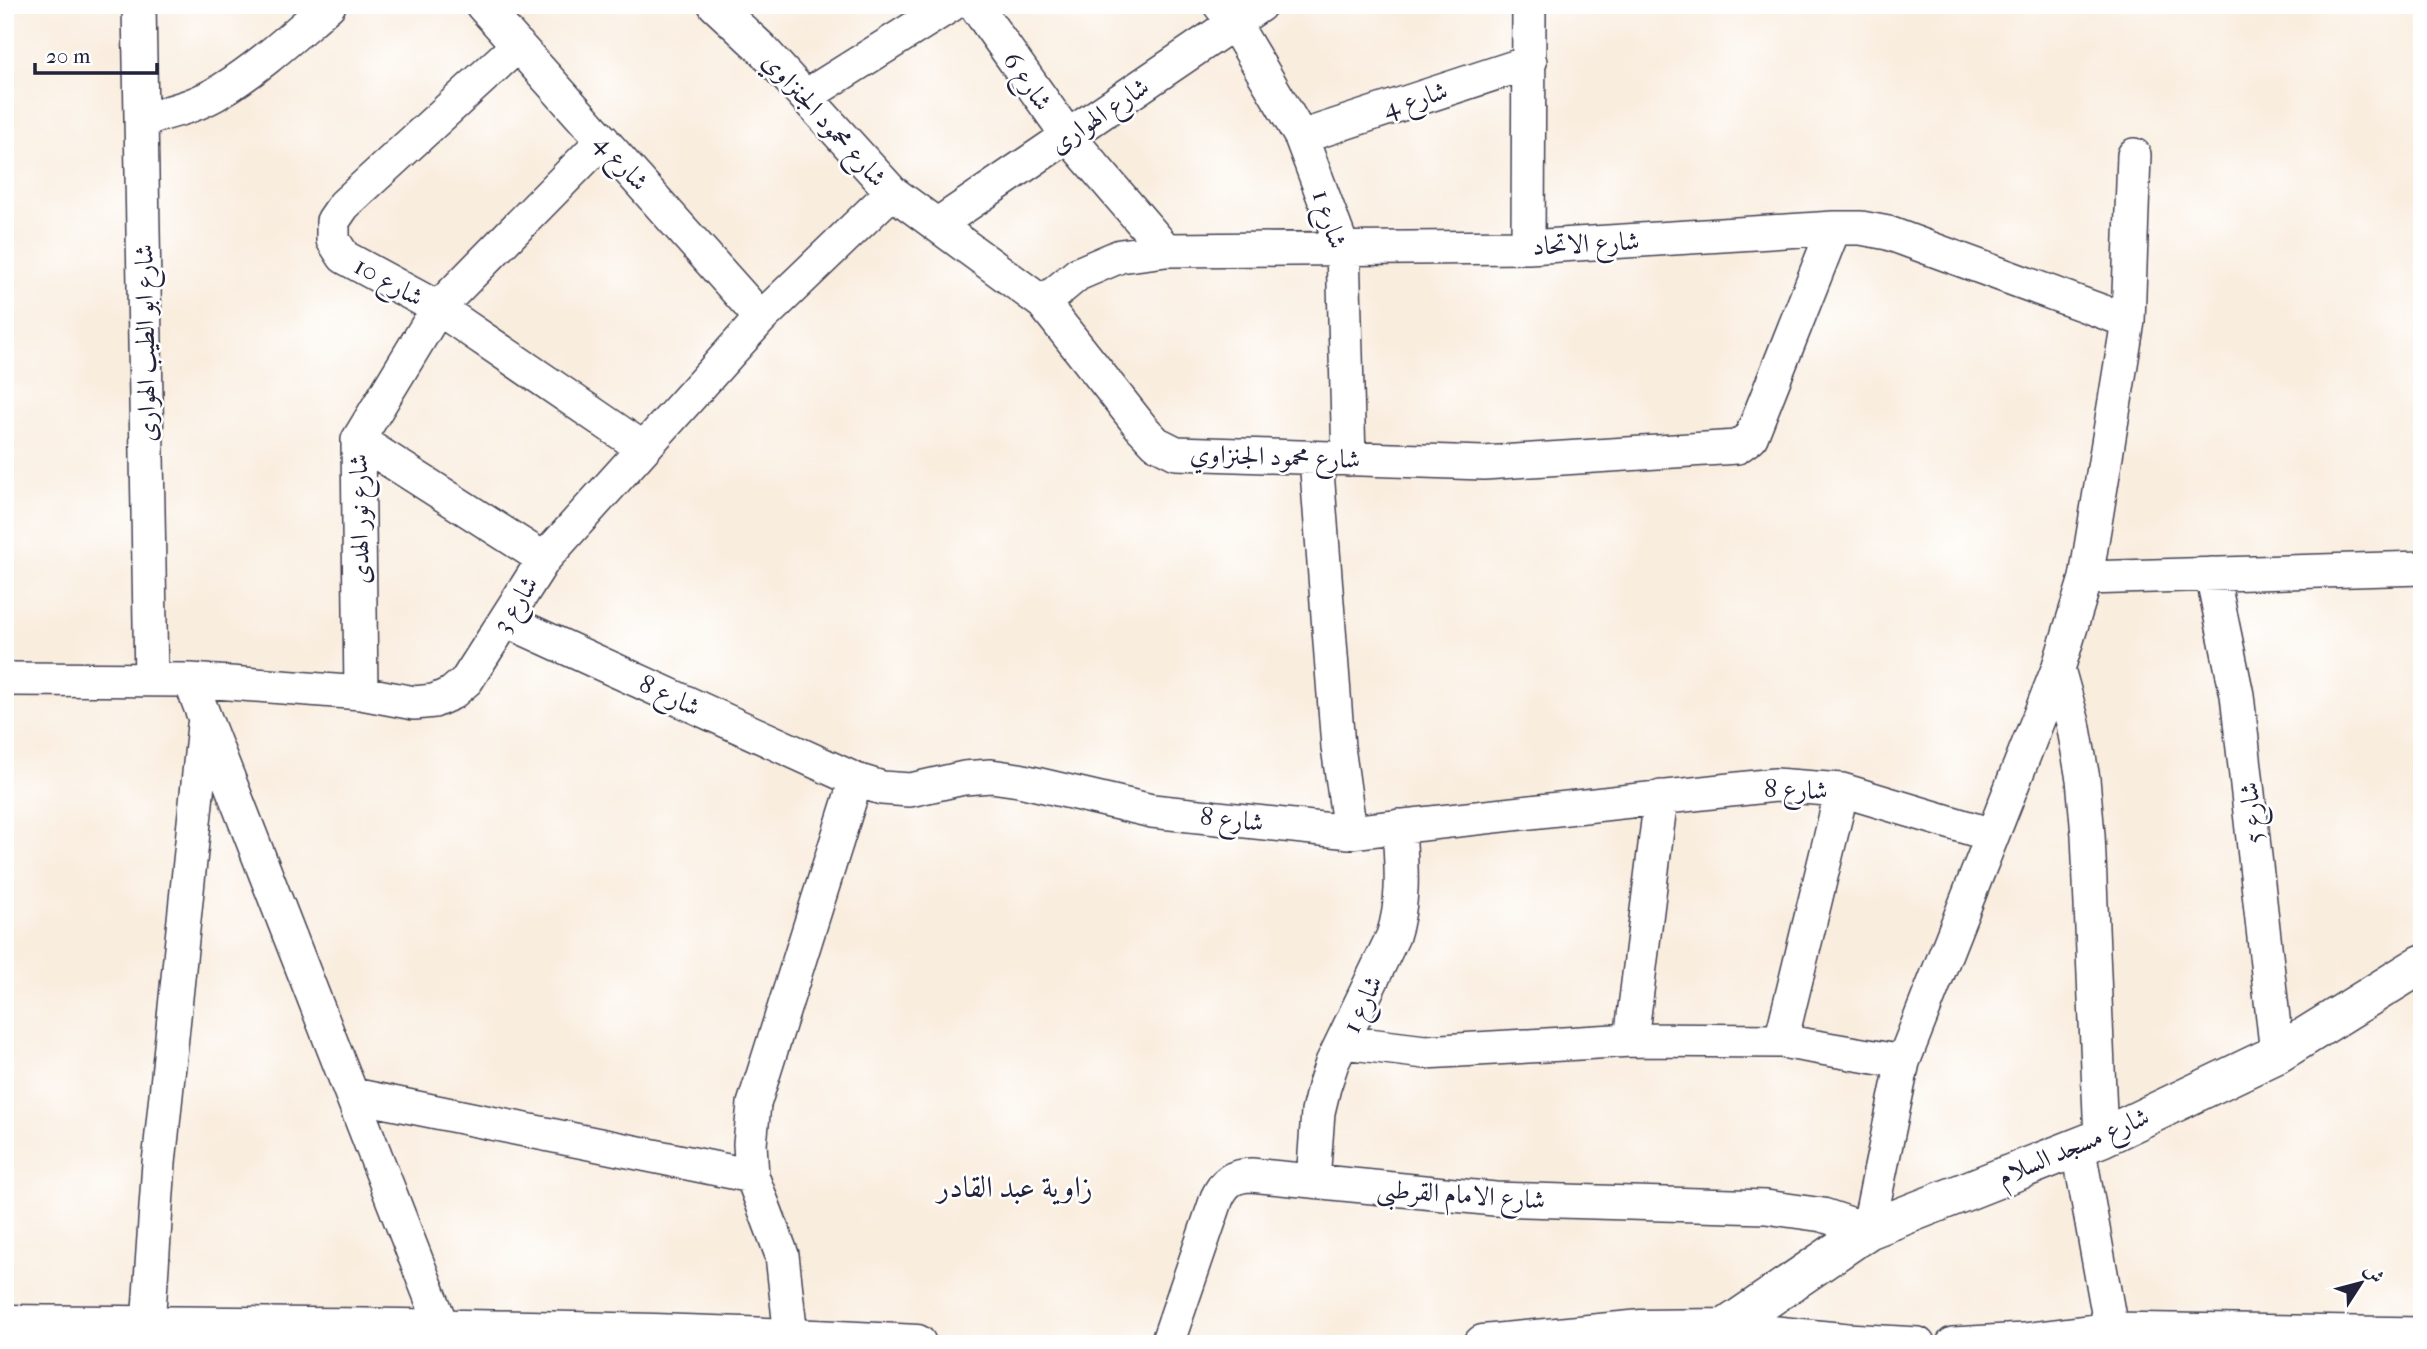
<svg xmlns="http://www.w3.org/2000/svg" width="2427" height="1349" font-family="'IM FELL French Canon',Amiri,serif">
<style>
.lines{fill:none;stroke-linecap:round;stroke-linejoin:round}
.minor-casing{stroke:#424053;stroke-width:36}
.tertiary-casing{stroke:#424053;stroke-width:41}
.minor{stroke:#fff;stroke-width:33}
.tertiary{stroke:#fff;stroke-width:38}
.labels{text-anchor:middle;stroke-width:5;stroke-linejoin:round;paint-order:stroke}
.street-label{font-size:26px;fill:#22223b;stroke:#fff}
.quarter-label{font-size:30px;fill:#22223b;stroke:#fff}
</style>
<rect width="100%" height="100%" fill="#fff"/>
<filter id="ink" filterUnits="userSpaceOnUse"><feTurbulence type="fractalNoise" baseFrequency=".0143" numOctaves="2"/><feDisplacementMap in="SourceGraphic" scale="14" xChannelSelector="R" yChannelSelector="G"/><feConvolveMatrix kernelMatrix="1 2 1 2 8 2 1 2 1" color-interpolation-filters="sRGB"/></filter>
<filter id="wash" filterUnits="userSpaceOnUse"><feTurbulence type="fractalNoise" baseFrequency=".00686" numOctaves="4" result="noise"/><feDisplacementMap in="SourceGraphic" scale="28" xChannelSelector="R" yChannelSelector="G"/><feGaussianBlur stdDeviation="1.57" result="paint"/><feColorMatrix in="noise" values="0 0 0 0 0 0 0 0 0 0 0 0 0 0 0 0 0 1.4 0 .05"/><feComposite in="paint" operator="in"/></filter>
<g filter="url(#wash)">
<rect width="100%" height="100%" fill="#f9edde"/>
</g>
<g filter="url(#ink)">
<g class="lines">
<g class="minor-casing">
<path id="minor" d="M139,5L151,680
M482,5L761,318
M715,5L762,49L892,192L1043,303L1141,427L1156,443L1176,453L1484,463L1737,447L1751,437L1834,228
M975,5L1068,136L1166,250
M1220,5L1234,23L1301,137L1343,249L1349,459
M518,45L344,205L333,221V240L344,257L438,308L643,448
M806,96L951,5
M141,120C169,112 198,106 222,90C261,66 295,34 329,5
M1301,137L1530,62
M937,225L1260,5
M1528,247L1529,5
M1043,303L1078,274L1120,256L1166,250L1528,247L1834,228H1861L1888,233L2128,321
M358,440L544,559
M1316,458L1338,747L1350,832
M2212,574L2237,695L2277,1054
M2086,578L2422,568
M505,620L856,780L882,788L910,790L964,778L991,776L1019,780L1152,811L1350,832L1775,785L1842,790L1992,835
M2058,669L2073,723L2083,779L2088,835L2101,1138
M5,679L190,680L361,693L414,703L434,701L452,693L467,680L544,559L761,318L892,192
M190,680L443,1329
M361,693L358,440L438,308L603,140
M1631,1040L1661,797
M1781,1041L1842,790
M1344,1042L1425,1052L1631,1040L1781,1041L1903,1062
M353,1095L752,1176
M2078,1145L2111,1329
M1313,1181L1318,1112L1324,1087L1332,1063L1393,936C1405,899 1401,864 1399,826
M148,1325L159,1163L204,725
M1725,1328L1847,1340L1918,1344
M791,1337L782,1255L752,1176L750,1144L754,1104L856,780
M1167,1344L1217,1198C1225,1181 1233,1176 1251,1175L1495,1199L1766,1207L1823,1215L1868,1230L1903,1062L2058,669L2086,578L2128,321L2134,155
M1953,1344L2024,1340L2111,1329L2422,1334"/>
</g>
<g class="tertiary-casing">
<path id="tertiary" d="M5,1324C309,1327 613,1327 917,1344
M1483,1344L1642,1329L1725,1328L1868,1230L2101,1138L2277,1054L2422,964"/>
</g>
<use href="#minor" class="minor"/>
<use href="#tertiary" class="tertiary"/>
</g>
</g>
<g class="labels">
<g class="street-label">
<text transform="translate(1028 81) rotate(55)" y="9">شارع 6</text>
<text transform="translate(1415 99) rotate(-18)" y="9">شارع 4</text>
<text transform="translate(1099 115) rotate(-34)" y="9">شارع الهوارى</text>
<text transform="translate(825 119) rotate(48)" y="9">شارع محمود الجنزاوي</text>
<text transform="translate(622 162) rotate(48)" y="9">شارع 4</text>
<text transform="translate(1330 219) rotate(72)" y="9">شارع 1</text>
<text transform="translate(1586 243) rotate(-3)" y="9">شارع الاتحاد</text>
<text transform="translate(389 281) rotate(29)" y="9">شارع 10</text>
<text transform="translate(145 343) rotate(-91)" y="9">شارع ابو الطيب الهوارى</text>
<text transform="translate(1275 456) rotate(2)" y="9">شارع محمود الجنزاوي</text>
<text transform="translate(359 519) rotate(-91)" y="9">شارع نور الهدى</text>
<text transform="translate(515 604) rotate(-58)" y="9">شارع 3</text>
<text transform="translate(670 695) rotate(25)" y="9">شارع 8</text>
<text transform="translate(1796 789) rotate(2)" y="9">شارع 8</text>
<text transform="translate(2251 813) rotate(-96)" y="9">شارع 5</text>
<text transform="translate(1232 819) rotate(6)" y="9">شارع 8</text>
<text transform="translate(1362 1004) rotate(-65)" y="9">شارع 1</text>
<text transform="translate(2073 1146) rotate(-23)" y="9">شارع مسجد السلام</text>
<text transform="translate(1461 1194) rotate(4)" y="9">شارع الامام القرطبى</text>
</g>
<g class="quarter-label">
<text x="1015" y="1197">زاوية عبد القادر</text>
</g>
</g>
<rect width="2427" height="1349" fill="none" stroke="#fff" stroke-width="28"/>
<g transform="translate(2361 1283) rotate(54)" stroke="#ffffff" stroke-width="5" paint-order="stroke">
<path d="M0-5L12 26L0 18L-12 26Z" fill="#22223b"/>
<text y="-10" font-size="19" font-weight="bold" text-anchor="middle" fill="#22223b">ش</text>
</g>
<path d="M35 63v10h122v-10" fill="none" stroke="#22223b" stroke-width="3.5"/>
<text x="46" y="63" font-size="21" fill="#22223b" stroke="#ffffff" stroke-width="5" paint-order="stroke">20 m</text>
</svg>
